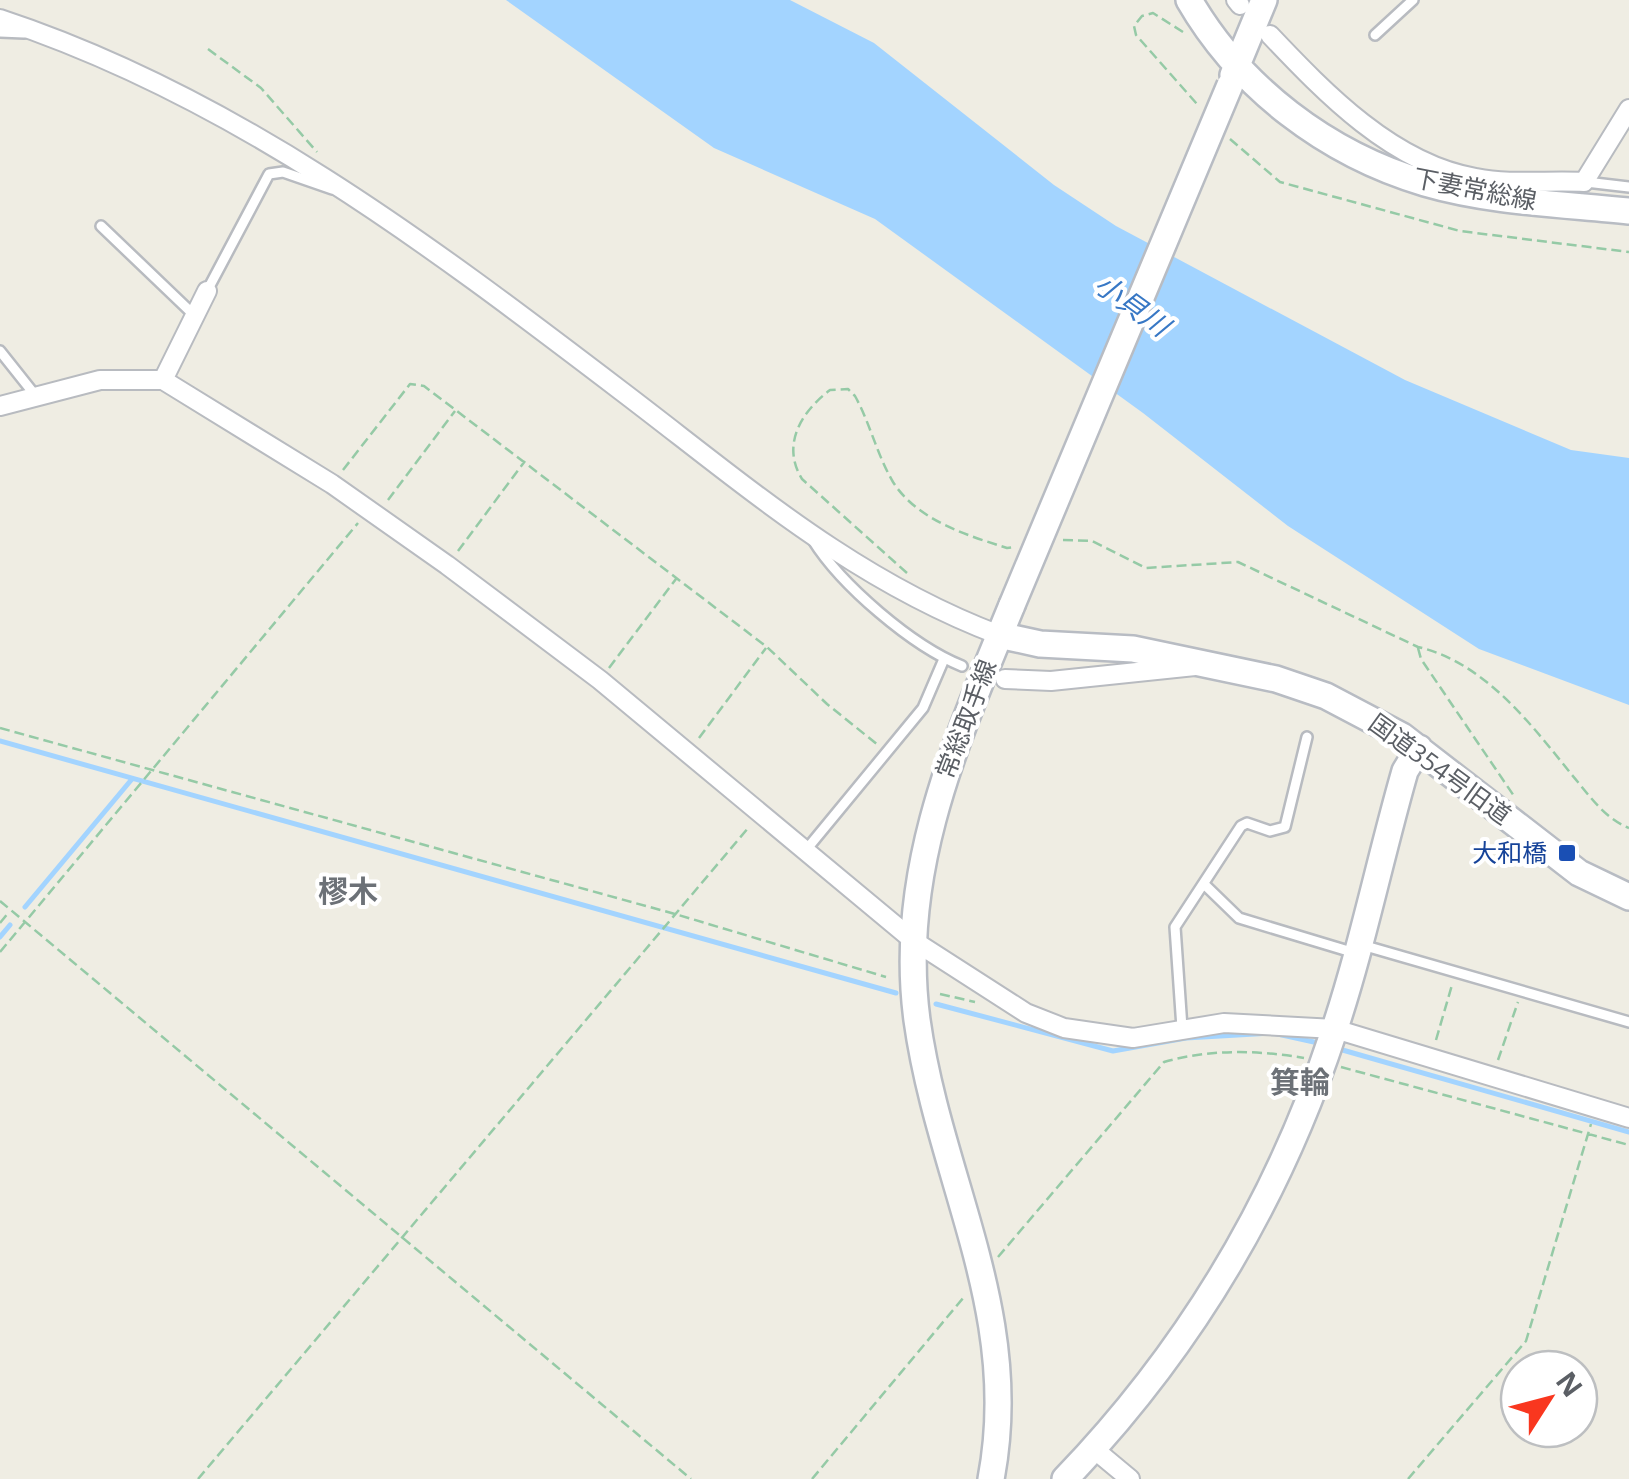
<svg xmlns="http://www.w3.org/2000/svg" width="1629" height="1479" font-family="'Open Sans','Noto Sans JP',sans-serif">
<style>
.water{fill:#a3d4ff}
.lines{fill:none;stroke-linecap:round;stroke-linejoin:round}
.stream{stroke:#a3d4ff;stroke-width:5}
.lane-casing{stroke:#b8bbc0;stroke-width:14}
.street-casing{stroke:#b8bbc0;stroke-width:22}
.secondary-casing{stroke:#b8bcc3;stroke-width:30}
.path{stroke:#95caa6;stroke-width:2.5;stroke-dasharray:10 5;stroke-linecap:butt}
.lane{stroke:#fff;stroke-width:9}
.street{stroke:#fff;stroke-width:18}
.secondary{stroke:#fff;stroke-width:25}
.secondary-bridge-casing{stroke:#b8bcc3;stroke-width:30;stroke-linecap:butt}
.secondary-bridge{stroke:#fff;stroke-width:25}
.transit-dot{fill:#1a4fb4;stroke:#fff;stroke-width:4}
.labels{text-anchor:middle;stroke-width:8;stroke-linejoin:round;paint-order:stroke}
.street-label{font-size:25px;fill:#5b5f65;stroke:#fff}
.transit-label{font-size:25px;fill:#164399;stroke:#fff;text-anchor:end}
.water-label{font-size:28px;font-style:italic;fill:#3878c5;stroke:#fff}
.quarter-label{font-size:30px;font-weight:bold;fill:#6c7177;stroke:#fff}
</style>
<rect width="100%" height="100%" fill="#efede3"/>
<path class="water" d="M506,0H790L874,43L1054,185L1116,226L1405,380L1571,450L1629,458V705L1479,649L1288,526L1143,413L875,219L714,148Z"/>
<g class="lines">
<path class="stream" d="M0,741L896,993
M25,907L132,779
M0,937L10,925
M936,1004L1113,1051L1186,1038L1273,1033L1323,1044
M1339,1049L1629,1132"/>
<g class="lane-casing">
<path id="lane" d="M0,32L24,33
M1375,35L1413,0
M1586,182L1629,187
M101,226L194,315
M207,291L269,174L283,172L332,189
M0,351L35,395
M813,540C841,585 912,646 962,666
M806,850L923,708L944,659
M1206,886L1239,918L1355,953
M1362,945L1629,1022
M1182,1028L1175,927L1241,826L1247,823L1270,831L1285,827L1307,737"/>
</g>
<g class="street-casing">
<path id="street" d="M1236,0L1240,5
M0,19C233,96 427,243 620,390C744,484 851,579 999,635
M1270,35C1325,93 1393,164 1476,178C1510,185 1549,180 1584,182L1629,109
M163,380L207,291
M0,406L100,380H163L332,484L447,565L600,680L914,941L1026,1013L1064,1028L1133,1038L1224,1023L1335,1029L1629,1118
M1005,679L1051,681L1195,666
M1094,1449L1130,1479"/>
</g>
<g class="secondary-casing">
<path id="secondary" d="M1189,0C1240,88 1327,154 1425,183C1490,202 1562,204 1629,211
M1233,75L1264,0
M999,635L1040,644L1133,649L1276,679L1326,696L1402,736L1579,873L1629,897
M991,1479C1023,1312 939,1179 917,1020C897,871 957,739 1012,605
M1065,1479C1189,1350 1277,1203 1333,1034C1362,948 1380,858 1405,771L1419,748"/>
</g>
<path class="path" d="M1183,32L1153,13L1142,16L1134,26L1136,35L1197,104
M208,49L261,88L317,152
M1230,139L1280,182L1460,231L1629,252
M343,470L410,384L424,386L767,647L827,704L878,745
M388,500L455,411
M1063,540L1092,541L1146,568L1238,562L1418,647C1484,662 1531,724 1572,775C1589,795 1604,818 1629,828
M458,551L525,461
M907,573L802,479C781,445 801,412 830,390L848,389L855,396C870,423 877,455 893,482C917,520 966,535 1007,548L1016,547
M1418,648L1421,659L1514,796
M609,668L676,579
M0,728L675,914L886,977
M699,738L766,648
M0,901L691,1479
M0,923L9,912
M0,952L358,523
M940,994L975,1002
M1436,1040L1452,985
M1498,1060L1518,1002
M1341,1067L1629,1145
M998,1257L1164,1062C1210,1049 1257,1050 1304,1058
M198,1479L749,827
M812,1479L964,1297
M1408,1479L1526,1341L1591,1124"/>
<use href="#lane" class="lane"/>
<use href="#street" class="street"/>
<use href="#secondary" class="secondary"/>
<g class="secondary-bridge-casing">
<path id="secondary-bridge" d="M1012,605L1230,85"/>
</g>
<use href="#secondary-bridge" class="secondary-bridge"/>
</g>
<rect class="transit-dot" x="1557" y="843" width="20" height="20" rx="5"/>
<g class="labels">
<g class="street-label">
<text transform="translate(1475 189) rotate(11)" y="9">下妻常総線</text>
<text transform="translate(966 719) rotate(-69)" y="9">常総取手線</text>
<text transform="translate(1440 769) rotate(36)" y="9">国道354号旧道</text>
</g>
<g class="transit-label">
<text x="1547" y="862">大和橋</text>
</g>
<g class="water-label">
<text transform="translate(1132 305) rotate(36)" y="10">小貝川</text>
</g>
<g class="quarter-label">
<text x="348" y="902">樛木</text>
<text x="1300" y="1093">箕輪</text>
</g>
</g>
<g transform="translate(1549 1399) rotate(54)"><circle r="48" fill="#ffffff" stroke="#bdbfc1" stroke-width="2.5"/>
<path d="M0-8L18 38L0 25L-18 38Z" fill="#f9371f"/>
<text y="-15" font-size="28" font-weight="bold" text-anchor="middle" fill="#5b5f65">N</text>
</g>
</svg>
